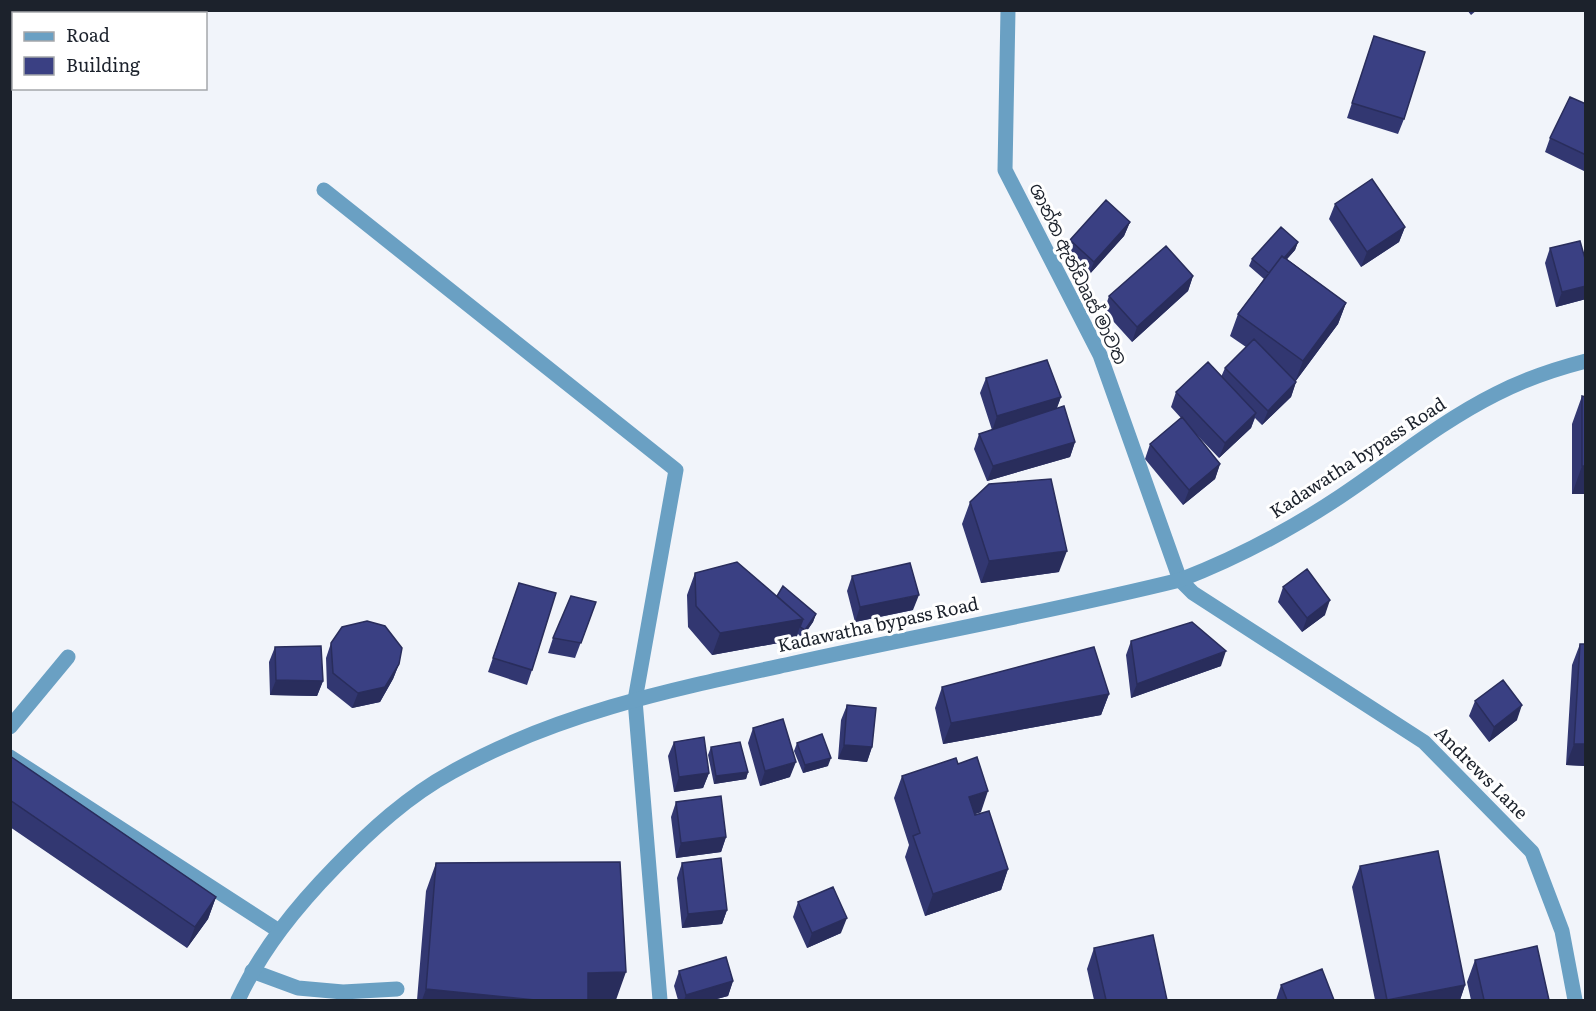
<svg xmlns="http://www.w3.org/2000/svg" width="1596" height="1011" font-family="Literata,'Noto Sans Sinhala',serif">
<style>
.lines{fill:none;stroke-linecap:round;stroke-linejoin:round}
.service{stroke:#6aa0c3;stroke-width:15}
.minor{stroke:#6aa0c3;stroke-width:15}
.tertiary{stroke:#6aa0c3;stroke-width:15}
.wall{fill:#323771}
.shaded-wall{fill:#292d5c}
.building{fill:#3a4083;stroke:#292d5c;stroke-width:1.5}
.labels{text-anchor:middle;stroke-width:6;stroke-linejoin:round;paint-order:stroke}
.street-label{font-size:18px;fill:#1c222c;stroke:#fff}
</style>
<rect width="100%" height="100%" fill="#f1f4fa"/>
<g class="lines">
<path class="service" d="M10,727L68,657
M252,971L298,988L343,992L397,989"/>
<path class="minor" d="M1008,10L1005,170L1100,355L1180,580L1193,593L1424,742L1532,852L1562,931L1575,1000
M324,190L676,470L635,700L660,1000
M10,757L279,931"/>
<path class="tertiary" d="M238,1000C262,949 296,907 336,866C371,830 408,796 452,772C557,713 674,689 790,664C920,635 1051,612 1180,580C1237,558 1290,530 1341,496C1392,462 1440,422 1496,394C1525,379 1555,369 1586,361"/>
</g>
<path class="wall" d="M1467,10H1477L1471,15Z
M1374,36L1404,119L1398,134L1347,118Z
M1586,104V172L1545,152L1550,138Z
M1335,204L1405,227L1399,242L1361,267L1329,219Z
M1130,222L1124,236L1088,276L1065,254L1070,240Z
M1298,242L1295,250L1287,259L1346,303L1338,324L1295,382H1296L1291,397L1262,425L1255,418L1251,428L1219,458L1194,432L1220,464L1215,479L1183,505L1145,459L1150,444L1181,418L1171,407L1176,392L1221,377L1225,368L1246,347L1230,336L1238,314L1264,279L1249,266L1252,259Z
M1550,248L1586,286V299L1556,307L1545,263Z
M1193,276L1188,291L1132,342L1104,311L1109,296Z
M986,378L1061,397L1057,408L1075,442L1070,457L987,481L974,449L979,434L992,430L980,393Z
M1582,396L1586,397V494H1572V424Z
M970,502L1059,572L981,583L962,524Z
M695,573L777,596L816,614L813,622L802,638L798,634L795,640L712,655L688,627L687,595Z
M852,576L913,610L855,622L847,591Z
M519,583L532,670L527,685L488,672Z
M1283,587L1325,615L1302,632L1278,602Z
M596,602L575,658L548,653L553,638Z
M1131,641L1221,666L1131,698L1126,655Z
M331,643L399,664L393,679L380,702L352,708L327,688L326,658Z
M1580,644L1586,766L1566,765L1572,665Z
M275,647L323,681L317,696L270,695L269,662Z
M942,687L1109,694L1101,715L943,744L935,708Z
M1475,701L1517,720L1489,742L1469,716Z
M847,705L872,747L867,762L838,759L841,720Z
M753,728L790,777L760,786L748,743Z
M674,742L709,773L703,788L674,792L668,756Z
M797,743L828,766L803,773L794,751Z
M711,747L748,772L746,779L714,784L708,755Z
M10,756L216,897L208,919L187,948L10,827Z
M958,764L981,812L975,814L1008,869L1001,890L925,916L905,857L909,845L894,798L902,776Z
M676,802L726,837L721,852L676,858L671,817Z
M436,863L616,1000H417L426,891Z
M682,863L727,910L722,924L682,928L677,878Z
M1360,866L1465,985L1460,1000H1375L1352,887Z
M798,902L841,933L807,948L793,917Z
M1094,948L1167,1000H1094L1087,969Z
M1475,960L1549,1000H1471L1467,982Z
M679,971L733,981L728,996L713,1000H678L674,986Z
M1281,985L1334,1000H1276Z"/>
<path class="shaded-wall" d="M1130,222L1124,236L1088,276L1094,262Z
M1405,227L1399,242L1361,267L1367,252Z
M1298,242L1295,250L1267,282L1269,274Z
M1193,276L1188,291L1132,342L1137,327Z
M1586,286V299L1556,307L1562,292Z
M1346,303L1338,324L1295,382L1303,361Z
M1296,382L1291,397L1262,425L1268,411Z
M1061,397L1055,412L992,431L997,416Z
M1256,413L1251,428L1219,458L1225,443Z
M1075,442L1070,457L987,481L993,466Z
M1220,464L1215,479L1183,505L1189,490Z
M1582,466H1586V494H1572Z
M1067,551L1059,572L981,583L989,561Z
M919,595L913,610L855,622L860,607Z
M1330,600L1325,615L1302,632L1307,618Z
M816,614L813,622L802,638L805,630Z
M803,619L795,640L712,655L720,633Z
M1226,651L1221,666L1131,698L1137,684Z
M399,664L393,679L380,702L352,708L358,693Z
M276,680L323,681L317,696L270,695Z
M1109,694L1101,715L943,744L951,723Z
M1522,705L1517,720L1489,742L1494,727Z
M1574,744H1586V766L1566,765Z
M844,745L872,747L867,762L838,759Z
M831,758L828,766L803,773L805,765Z
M796,762L790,777L760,786L765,771Z
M748,772L746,779L714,784L716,776Z
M709,773L703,788L674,792L679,777Z
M988,791L981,812L961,819L969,797Z
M726,837L721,852L676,858L681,843Z
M1008,869L1001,890L925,916L933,894Z
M216,897L208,919L187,948L195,927Z
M727,910L722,924L682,928L688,914Z
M847,918L841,933L807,948L812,933Z
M626,972L616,1000H578L588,973Z
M733,981L728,996L713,1000H684L686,995Z
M1465,985L1460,1000H1390Z
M426,989L535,1000H422Z"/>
<path class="building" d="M1374,36L1425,52L1404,119L1352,103Z
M1570,97L1586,104V155L1550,138Z
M1372,179L1405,227L1367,252L1335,204Z
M1106,200L1130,222L1094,262L1070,240Z
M1281,227L1298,242L1284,258L1282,256L1269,273L1252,259Z
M1580,241L1586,262V286L1562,292L1550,248Z
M1166,246L1193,276L1137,327L1109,296Z
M1282,256L1346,303L1303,361L1238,314Z
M1254,339L1296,382L1268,411L1225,368Z
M1047,360L1061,397L997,416L986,378Z
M1208,362L1256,413L1225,443L1176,392Z
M1582,396L1586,397V466H1582Z
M1064,406L1075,442L993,466L979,434Z
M1182,417L1220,464L1189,490L1150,444Z
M1051,479L1067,551L989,561L970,502L989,484Z
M737,562L803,619L720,633L696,606L695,573Z
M910,563L919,595L860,607L852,576Z
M1307,569L1330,600L1307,618L1283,587Z
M519,583L556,593L532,670L493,658Z
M783,586L816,614L805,630L800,627L803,619L777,596Z
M571,596L596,602L581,643L553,638Z
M367,621L385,626L402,648L399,664L385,687L358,693L333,673L331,643L342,627Z
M1192,622L1226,651L1137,684L1131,641Z
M1580,644H1586V744H1574Z
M321,646L323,681L276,680L275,647Z
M1094,647L1109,694L951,723L942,687Z
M1503,680L1522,705L1494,727L1475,701Z
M847,705L876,708L872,747L844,745Z
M783,719L796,762L765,771L753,728Z
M822,734L831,758L805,765L797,743Z
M704,737L709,773L679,777L674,742Z
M740,742L748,772L716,776L711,747Z
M10,756L216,897L195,927L10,800Z
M977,757L988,791L969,797L975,815L989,811L1008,869L933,894L913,836L920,833L902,776L956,758L958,764Z
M721,796L726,837L681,843L676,802Z
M1438,851L1465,985L1387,1000L1360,866Z
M721,858L727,910L688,914L682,863Z
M620,862L626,972L588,973V1000H535L426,989L436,863Z
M833,887L847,918L812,933L798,902Z
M1153,935L1167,1000H1106L1094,948Z
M1537,946L1549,1000H1484L1475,960Z
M726,957L733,981L686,995L679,971Z
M1322,969L1334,1000H1287L1281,985Z"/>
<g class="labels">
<g class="street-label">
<text transform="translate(1078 274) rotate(64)" y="6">ශාන්ත ඇන්ඩෘෘස් මාවත</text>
<text transform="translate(1358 458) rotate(-33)" y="6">Kadawatha bypass Road</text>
<text transform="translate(878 625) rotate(-12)" y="6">Kadawatha bypass Road</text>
<text transform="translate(1481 773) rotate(45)" y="6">Andrews Lane</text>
</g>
</g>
<rect width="1596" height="1011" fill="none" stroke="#1c222c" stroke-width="24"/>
<rect x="12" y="12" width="195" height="78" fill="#ffffff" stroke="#a4a7ab" stroke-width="1.5"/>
<rect x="24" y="32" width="30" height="9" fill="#6aa0c3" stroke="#a4a7ab" stroke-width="1.5"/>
<text x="66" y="42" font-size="18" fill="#1c222c">Road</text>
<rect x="24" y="57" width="30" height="18" fill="#3a4083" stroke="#a4a7ab" stroke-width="1.5"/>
<text x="66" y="72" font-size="18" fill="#1c222c">Building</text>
</svg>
